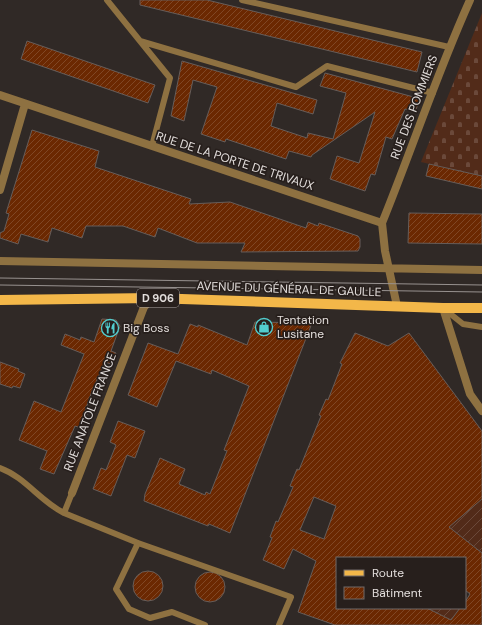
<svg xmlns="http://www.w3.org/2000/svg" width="482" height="625" font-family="'DM Sans',sans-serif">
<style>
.cemetery{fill:url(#cemetery-stones)}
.garden{fill:url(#garden-furrows)}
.building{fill:url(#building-hatch);stroke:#665d5a;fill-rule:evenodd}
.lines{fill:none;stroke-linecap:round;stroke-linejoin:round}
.service{stroke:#8e7141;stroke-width:6}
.minor{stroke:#8e7141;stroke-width:8}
.primary{stroke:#f3b749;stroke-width:10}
.tram{stroke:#989290;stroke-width:1}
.labels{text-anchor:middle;stroke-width:3.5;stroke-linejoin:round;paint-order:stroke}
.shield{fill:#271f1c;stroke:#aaa4a2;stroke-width:1}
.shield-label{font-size:11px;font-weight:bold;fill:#e2dddb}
.street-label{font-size:12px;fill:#e2dddb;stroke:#271f1c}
.poi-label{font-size:12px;fill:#e2dddb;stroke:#271f1c;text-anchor:start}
</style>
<defs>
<pattern id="cemetery-stones" width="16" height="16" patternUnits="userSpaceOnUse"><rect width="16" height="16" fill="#522b19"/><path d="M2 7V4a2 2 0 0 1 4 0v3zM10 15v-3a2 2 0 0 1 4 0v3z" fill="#6b493a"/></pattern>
<pattern id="garden-furrows" width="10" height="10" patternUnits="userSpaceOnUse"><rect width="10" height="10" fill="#522b19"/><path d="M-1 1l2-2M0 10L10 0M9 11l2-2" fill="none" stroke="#6b493a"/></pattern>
<pattern id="building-hatch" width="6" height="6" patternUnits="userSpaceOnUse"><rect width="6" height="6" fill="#6b2801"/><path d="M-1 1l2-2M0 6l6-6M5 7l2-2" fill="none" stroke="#804725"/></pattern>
</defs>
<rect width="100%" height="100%" fill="#302926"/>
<path class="cemetery" d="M482,13V176L421,162Z"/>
<path class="garden" d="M482,499V553L457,533L434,558H411Z
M427,608H460L451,620Z"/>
<path class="building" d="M140,0H207L422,52L417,72L140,5Z
M27,41L155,85L148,103L21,59Z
M182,61L317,100L313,114L277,103L271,126L307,138L308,133L333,139L346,93L320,86L325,73L421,99L415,111L405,109L392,139L386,137L375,175L371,174L365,191L330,179L337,156L359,163L375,112L312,155L311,157L289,151L286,159L226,139L225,142L201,134L217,87L193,80L184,121L171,116Z
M32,130L99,151L95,167L191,199L189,204L230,202L306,228L308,222L318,226L319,223L358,236L360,239V247L358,251L241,252L245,243H197L158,228L155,237L123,226H86L82,238L52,228L48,242L21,234L18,244L0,238V233L4,231L9,214L6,213Z
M429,164L482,176V189L426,176Z
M409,213L482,214V244L408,243Z
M102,319L116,320L120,326L111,351L116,353L111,364L105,362L92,391L85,411L88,412L81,428L75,426L54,474L40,469L47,451L19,440L34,401L61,412L84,354L61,345L65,334L80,340L81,337L94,342Z
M255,322L312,323L230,533L209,524L208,526L144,501L145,494L160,458L185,469L179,484L205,495L206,492L210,494L227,451L224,450L249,386L212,370L211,374L176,361L157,407L128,395L148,343L178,354L190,324L198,327V325L247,345Z
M355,333L388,346L409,333L482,431V499L449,527L482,553V625H335L298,612L316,561L293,549L284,569L263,560L272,538L270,537L276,521L278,522L293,487L290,486L292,481L297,469L299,470L321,416L319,415L326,399L328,400L342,364L340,363ZM314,497L336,506L324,539L300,530ZM337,558H465V590L470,594L465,602V608H460L451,620L427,608H337Z
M0,362L19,369L18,371L25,374L20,388L13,386L12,388L0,384Z
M118,421L145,431L135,458L127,455L111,496L93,489L101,468L106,470L116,445L110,442Z
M133 586a15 15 0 1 1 30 0a15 15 0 1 1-30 0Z
M195 587a15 15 0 1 1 30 0a15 15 0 1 1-30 0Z"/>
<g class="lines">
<path class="service" d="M107,0L140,41L296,87L327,66L433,93
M242,0L449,47
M140,41L170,78L152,146
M443,308L463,324L482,327
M0,468C25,477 40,501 64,513
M72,493L64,513L138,543L291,597L279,625
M138,543L116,589L129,609L150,618L172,612L205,625"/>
<path class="minor" d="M0,95L382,223L385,251L397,306
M0,190L25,104
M382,223C412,149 437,73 470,0
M0,261L482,270
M443,308L470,394L482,411
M72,493L144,307L152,298"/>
<path class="primary" d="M0,300L152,298L443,308H482"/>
<path class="tram" d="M0,278L482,285
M0,285L482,292"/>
</g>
<defs>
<g id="shop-ring" transform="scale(0.9)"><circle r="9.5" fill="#271f1c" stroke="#52cdce" stroke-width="1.5"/><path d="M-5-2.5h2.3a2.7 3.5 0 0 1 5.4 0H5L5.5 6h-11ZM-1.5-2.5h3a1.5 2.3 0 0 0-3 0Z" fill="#52cdce"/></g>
<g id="restaurant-ring" transform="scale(0.9)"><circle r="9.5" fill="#271f1c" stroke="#52cdce" stroke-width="1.5"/><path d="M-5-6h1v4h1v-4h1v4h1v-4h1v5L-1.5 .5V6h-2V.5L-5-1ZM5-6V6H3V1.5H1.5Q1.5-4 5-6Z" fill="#52cdce"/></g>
</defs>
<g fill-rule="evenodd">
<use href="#shop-ring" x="264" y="327"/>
<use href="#restaurant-ring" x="110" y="328"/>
</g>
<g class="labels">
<rect class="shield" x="137" y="289" width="42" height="18" rx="3"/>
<g class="shield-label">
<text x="158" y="302">D 906</text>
</g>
<g class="street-label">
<text transform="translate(414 107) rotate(-69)" y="4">RUE DES POMMIERS</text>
<text transform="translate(235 161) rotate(18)" y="4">RUE DE LA PORTE DE TRIVAUX</text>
<text transform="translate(289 289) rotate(2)" y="4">AVENUE DU GÉNÉRAL DE GAULLE</text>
<text transform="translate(90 412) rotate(-69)" y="4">RUE ANATOLE FRANCE</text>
</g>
<g class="poi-label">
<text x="277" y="324">Tentation<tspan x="277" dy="14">Lusitane</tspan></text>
<text x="123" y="332">Big Boss</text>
</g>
</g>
<rect x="336" y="557" width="130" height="52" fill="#271f1c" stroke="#726b68"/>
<rect x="344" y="570" width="20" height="6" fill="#f3b749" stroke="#726b68"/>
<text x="372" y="577" font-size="12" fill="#e2dddb">Route</text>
<rect x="344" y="587" width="20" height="12" fill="url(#building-hatch)" stroke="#726b68"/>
<text x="372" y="597" font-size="12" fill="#e2dddb">Bâtiment</text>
</svg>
